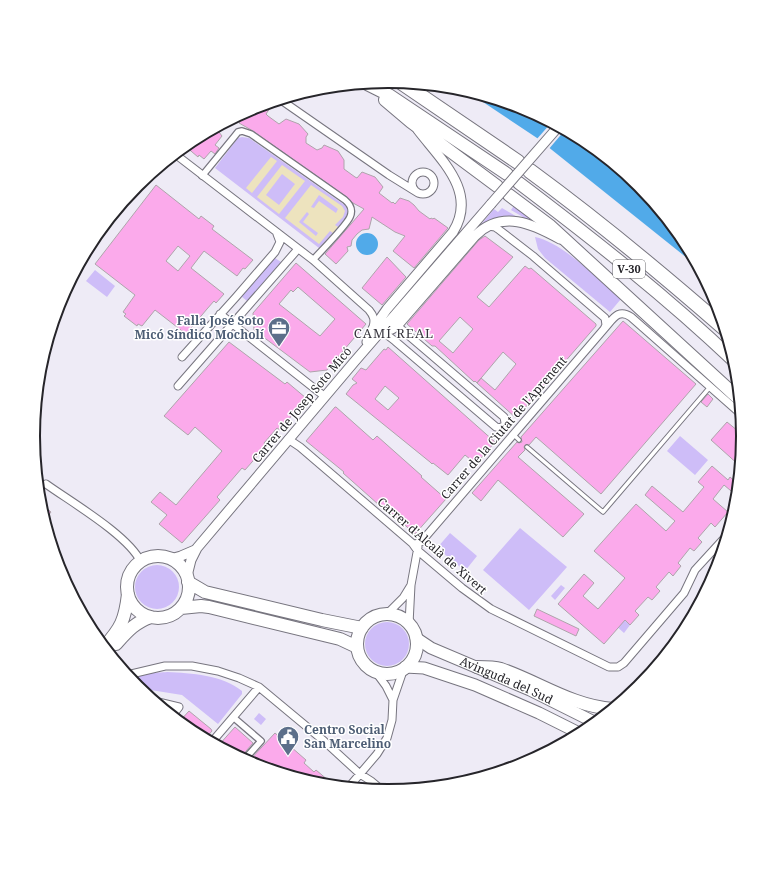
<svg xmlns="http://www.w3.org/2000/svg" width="776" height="873" font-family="'Noto Serif',serif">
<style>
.green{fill:#cebdf8}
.sand{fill:#ede3be;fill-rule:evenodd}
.water{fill:#51aae9}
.pier{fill:#eeebf6}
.building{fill:#fbaaeb;stroke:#aea4ab;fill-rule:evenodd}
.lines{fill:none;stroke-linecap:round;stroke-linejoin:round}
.service-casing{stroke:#77757f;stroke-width:5.5}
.pedestrian-casing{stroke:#77757f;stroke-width:8}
.minor-casing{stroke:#77757f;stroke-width:9}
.tertiary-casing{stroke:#77757f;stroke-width:11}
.secondary-casing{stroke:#77757f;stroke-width:13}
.primary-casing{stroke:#77757f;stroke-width:14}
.trunk-casing{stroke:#77757f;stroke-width:14}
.motorway-casing{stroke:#77757f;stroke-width:16}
.service{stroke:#fff;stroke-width:3.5}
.pedestrian{stroke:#fff;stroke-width:5.5}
.minor{stroke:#fff;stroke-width:7}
.tertiary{stroke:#fff;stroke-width:9}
.secondary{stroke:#fff;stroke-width:11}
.primary{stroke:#fff;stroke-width:12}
.trunk{stroke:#fff;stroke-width:12}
.motorway{stroke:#fff;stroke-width:14}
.tertiary-bridge-casing{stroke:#77757f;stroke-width:11;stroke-linecap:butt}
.tertiary-bridge{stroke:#fff;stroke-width:9}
.labels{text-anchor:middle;stroke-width:3;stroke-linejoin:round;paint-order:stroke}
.shield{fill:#fff;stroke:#67666a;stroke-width:1}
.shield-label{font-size:11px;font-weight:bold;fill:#26252a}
.service-label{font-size:12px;font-weight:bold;fill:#4e5e75;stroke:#fff;text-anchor:end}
.street-label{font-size:12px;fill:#26252a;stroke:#fff}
.neighbourhood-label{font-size:13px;letter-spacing:1px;fill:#38363f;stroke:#fff}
.rim{fill:none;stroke:#26252a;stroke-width:2}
</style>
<rect width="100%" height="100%" fill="#eeebf6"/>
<path class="green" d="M242,137L249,138L346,206L348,210L346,218L319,248L215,168L238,138Z
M515,204L544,226L522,219L523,217L511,210Z
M502,208L519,218L473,234L494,209L498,212Z
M535,237C562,242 599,280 621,299L610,312L545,258L538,249Z
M275,258L281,262L247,301L241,296Z
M95,270L115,286L107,297L86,281Z
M680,436L708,460L695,475L667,451Z
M520,528L567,567L529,610L483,570Z
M450,533L477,556L465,571L437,548Z
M135 587a22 22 0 1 1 44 0a22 22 0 1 1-44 0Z
M561,585L565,588L555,600L551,596Z
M610,608L630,625L624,633L604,615Z
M365 644a22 22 0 1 1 44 0a22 22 0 1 1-44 0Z
M167,672C191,673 223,675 242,691V694L218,724L182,695L138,688L131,681C137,672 158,673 167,672Z
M259,713L266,719L261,725L254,719Z"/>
<path class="sand" d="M271,157L277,161L252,193L246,188Z
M282,165L305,181L279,214L257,197ZM282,174L295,184L279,205L266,195Z
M311,185L342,206L345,211L343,217L335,225L338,227L333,233L330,231L319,244L285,218ZM319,195L338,209L336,213L319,201L314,208L311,207ZM307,212L309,214L303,222L318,233L316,236L299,222Z"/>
<path class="water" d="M468,92L524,109L585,141L639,186L683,239L697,266L537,138Z
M356 244a11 11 0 1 1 22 0a11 11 0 1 1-22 0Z"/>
<path class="pier" d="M551,123L565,130L548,150L536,140Z"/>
<path class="building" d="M267,104L270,108L266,114L268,116L279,124L286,119L299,124L308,134L306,137V143L317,150L322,148L324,145L338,151L344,160V169L355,177L357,178L362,172L375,177L383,187L379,193L392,203L393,202L395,204L400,198L409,201L414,205L419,211L430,219L431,218L433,219L434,218L448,228L414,268L393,251L405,236L395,232L372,217L369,229L362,230L357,234L352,240L351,246L347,247L348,251L336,264L325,254L364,209L353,203L347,197L253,131L239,123L242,119L238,116L252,108Z
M216,128L222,136L215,145L219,148L215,154L211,151L204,159L199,155L198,157L185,146L191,141Z
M156,185L199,219L201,216L214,226L212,229L253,260L245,269L243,268L237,276L204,251L191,268L224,294L216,303L214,301L207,309L186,334L155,310L142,326L138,324L137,326L124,316L126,314L123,312L135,295L95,264ZM178,246L190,256L178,271L166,261Z
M485,236L513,257L477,297L489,307L525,266L529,269L531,268L596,324V326L516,418L477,383L481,378L495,390L516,364L503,352L477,383L475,381L474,382L435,346H432L407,324L479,240ZM460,317L473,329L453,353L439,341Z
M387,257L406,277L382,305L362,288Z
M296,263L366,324L327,370L310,372L254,330L253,313ZM298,287L335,319L320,336L279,304L291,290L293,292Z
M623,321L696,384L601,494L536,437L529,445H525L524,447L525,450L518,457L584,514L563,537L498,480L481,501L472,493L517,442L519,443L522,442L521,437Z
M229,342L285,384L287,382L306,398L280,430L277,428L264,443L266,446L245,470L242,468L217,497L220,500L182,543L159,524L167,515L151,502L160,492L176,505L222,451L195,427L188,435L164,416Z
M388,347L495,442L476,464L465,455L448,475L433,463L432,464L430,462L346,394L353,385L357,383L352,379L361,368L366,370L384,349L386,350ZM385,386L399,398L388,410L375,399Z
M708,394L713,399L707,407L701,402Z
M335,407H336L373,440L377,436L422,476L421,477L446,499L415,534L390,512L388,513L343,473L344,472L306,441Z
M727,422L743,435L740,466L711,440Z
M712,466L728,480L730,477L738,484L737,496L724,485L713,499L728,512L715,527L711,523L698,538L702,542L694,551L690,548L678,563L681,566L673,576L669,572L656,587L660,591L652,600L648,597L635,611L639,615L630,625L625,620L604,644L558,604L584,574L594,583L583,596L598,609L625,578L594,551L636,504L666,531L675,521L645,495L652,486L683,512L704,487L698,482Z
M40,503L51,512L44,521L40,506Z
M537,609L579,629L576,636L534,616Z
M189,711L211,729L212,731L205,739L191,732L179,722Z
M235,727L253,743L240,758L218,746Z
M275,733L306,760L304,763L314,772L316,770L335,786L319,785L248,762Z"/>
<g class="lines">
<g class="service-casing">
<path id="service" d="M513,434L519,440
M527,447L603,512L710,387"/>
</g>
<g class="pedestrian-casing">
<path id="pedestrian" d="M202,176L234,137L238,132L242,131L251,134L345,200C351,205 353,210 350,217C346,226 321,251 313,260
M233,717L261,741L244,760"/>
</g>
<g class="minor-casing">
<path id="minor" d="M281,100L389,175L418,193
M175,154L313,260L369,310C374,316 375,320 373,327
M412 183a11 11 0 1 1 22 0a11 11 0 1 1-22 0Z
M488,226L495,227L498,229L533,256L605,318L606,325L604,329
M220,314L324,396
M382,331L395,341L496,427L499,428L504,426L505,423L504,417L394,323
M182,357L236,297L275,252L280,242L277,234
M178,386L298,249
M288,439L300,447L412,543L417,550L462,588L491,609L609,667H618L624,663L684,593L695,570L728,534
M46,484C71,502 128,535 141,562
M412,543L415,544L421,542L604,329C613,319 618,308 631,317L741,414
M387,614L403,598L411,585
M409,624L411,585L418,547
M375,671L386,686L393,700
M127,675L165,666H192L218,671L239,678L259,687L324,741L360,774L371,781L383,791
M154,701L179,707L172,716
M211,743L259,687
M348,788L377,754L387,738L392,720L393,700L404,668"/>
</g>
<g class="tertiary-casing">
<path id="tertiary" d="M382,331L392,329L397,326L475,236C502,209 533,224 560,239
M367,342L373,329L387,309L453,232C478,192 441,160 418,130
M170,559L181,556L195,550
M187,576L191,560L197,548L355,361L491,204"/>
</g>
<g class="secondary-casing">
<g id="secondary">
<path id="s1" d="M416,638L431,648L530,690L596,723"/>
<path d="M405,667L424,668L475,685L539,713L581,734"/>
</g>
</g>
<g class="primary-casing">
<path id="primary" d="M127 587a31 31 0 1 1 62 0a31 31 0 1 1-62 0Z
M188,582L205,592L322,620L362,628
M181,608L201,606L209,607L340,639L357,647
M357 644a30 30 0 1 1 60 0a30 30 0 1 1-60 0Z
M116,644C126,633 135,622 151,617
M104,647C121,628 125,620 128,594"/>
</g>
<g class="trunk-casing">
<path id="trunk" d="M367,84L389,95L507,174
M385,100L411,122L497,186
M519,183C593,239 667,297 734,361
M509,195L549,225L739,399
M477,667C484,667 494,667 501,669C539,682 572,706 613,709"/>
</g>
<g class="motorway-casing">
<path id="motorway" d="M402,83L518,162
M530,171C597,220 661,273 724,328"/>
</g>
<use href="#service" class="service"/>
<use href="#pedestrian" class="pedestrian"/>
<use href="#minor" class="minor"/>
<use href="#tertiary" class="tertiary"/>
<use href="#secondary" class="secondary"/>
<use href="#primary" class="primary"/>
<use href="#trunk" class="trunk"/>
<use href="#motorway" class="motorway"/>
<g class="tertiary-bridge-casing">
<path id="tertiary-bridge" d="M491,204L558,127"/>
</g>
<use href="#tertiary-bridge" class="tertiary-bridge"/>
</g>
<defs>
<g id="office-pin" transform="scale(1.15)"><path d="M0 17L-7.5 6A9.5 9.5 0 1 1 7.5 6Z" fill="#5c6f8a" stroke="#fff"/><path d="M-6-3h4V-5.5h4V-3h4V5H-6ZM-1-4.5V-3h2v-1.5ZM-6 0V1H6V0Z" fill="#fff"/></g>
<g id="civic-pin" transform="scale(1.15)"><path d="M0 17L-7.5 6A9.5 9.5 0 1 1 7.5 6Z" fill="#5c6f8a" stroke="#fff"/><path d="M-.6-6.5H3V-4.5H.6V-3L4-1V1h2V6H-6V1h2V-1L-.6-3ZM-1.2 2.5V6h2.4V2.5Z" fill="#fff"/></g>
</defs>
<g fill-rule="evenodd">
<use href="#office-pin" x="279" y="328"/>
<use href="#civic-pin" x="288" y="737"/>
</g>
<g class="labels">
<rect class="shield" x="613" y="260" width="32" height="18" rx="3"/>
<g class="shield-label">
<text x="629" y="273">V-30</text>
</g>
<g class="service-label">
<text x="264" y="325">Falla José Soto<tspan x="264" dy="14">Micó Síndico Mocholí</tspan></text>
<text x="304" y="734" text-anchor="start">Centro Social<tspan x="304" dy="14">San Marcelino</tspan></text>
</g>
<g class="street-label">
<text transform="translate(302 405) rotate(-50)" y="4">Carrer de Josep Soto Micó</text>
<text transform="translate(504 428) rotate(-49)" y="4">Carrer de la Ciutat de l'Aprenent</text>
<text transform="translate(432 546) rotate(41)" y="4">Carrer d'Alcalà de Xivert</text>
<text dy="4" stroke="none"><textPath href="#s1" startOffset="100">Avinguda del Sud</textPath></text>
</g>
<g class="neighbourhood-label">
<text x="394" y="338">CAMÍ REAL</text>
</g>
</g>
<path d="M0 0H776V873H0ZM40 436a348 348 0 1 1 696 0a348 348 0 1 1-696 0Z" fill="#fff" fill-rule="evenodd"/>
<path class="rim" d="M40 436a348 348 0 1 1 696 0a348 348 0 1 1-696 0Z"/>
</svg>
